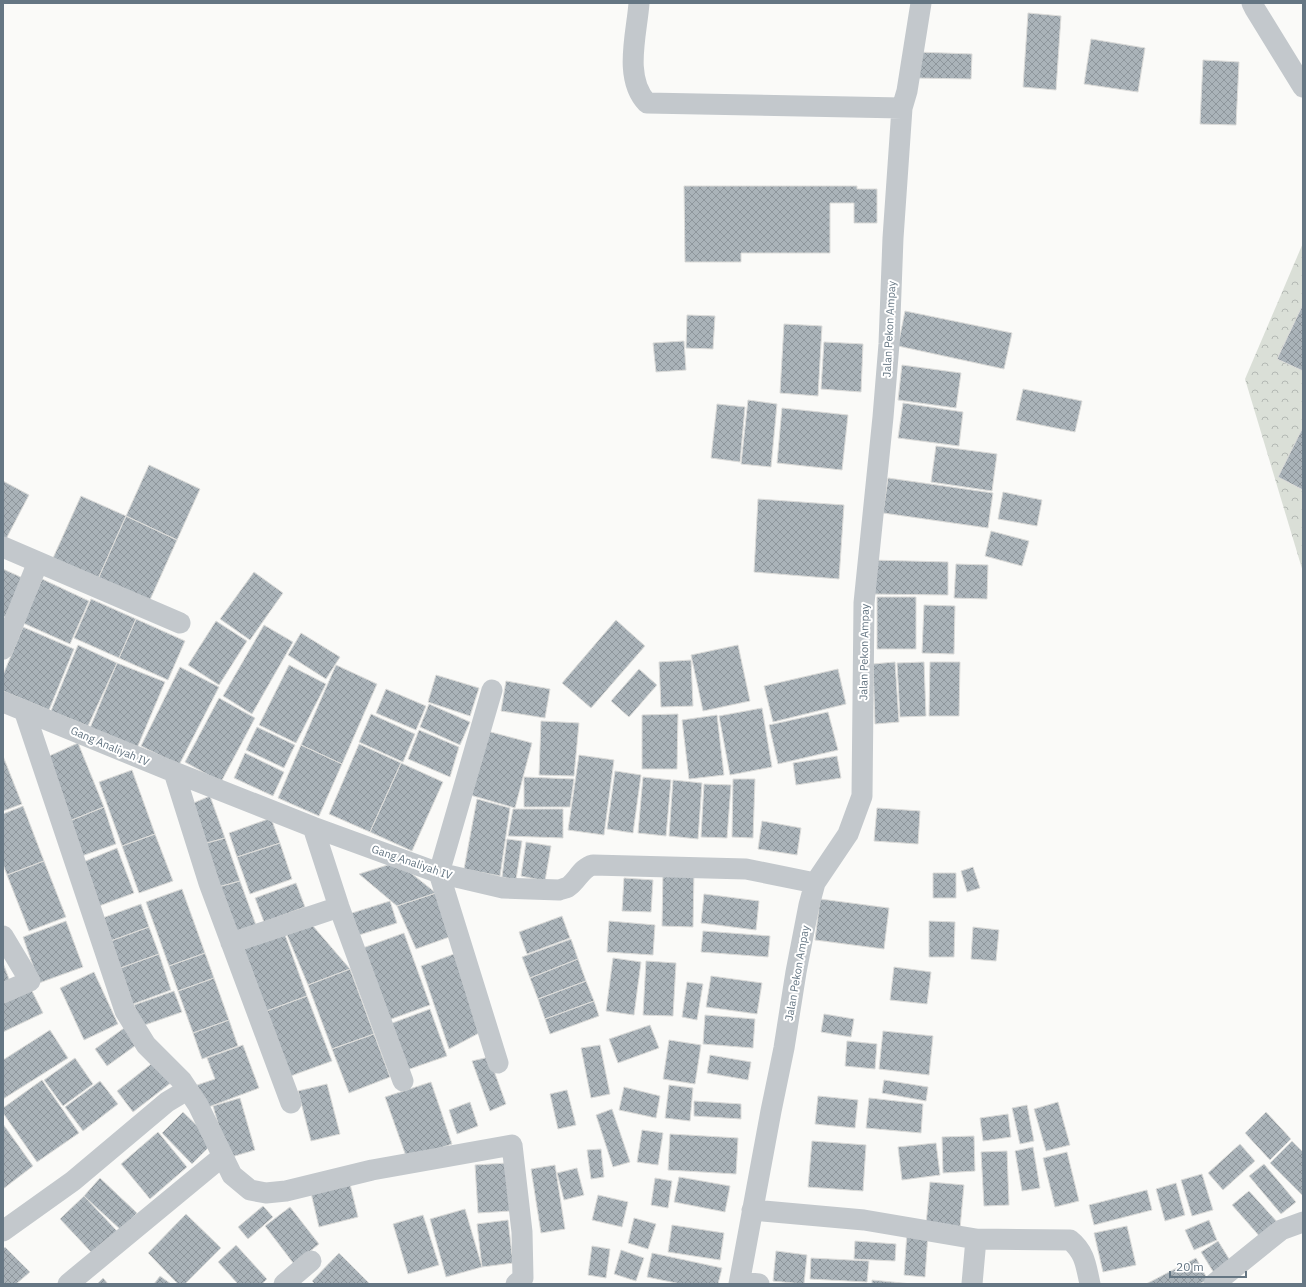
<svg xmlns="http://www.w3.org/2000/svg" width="1306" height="1287" font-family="'IBM Plex Sans',sans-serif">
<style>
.park{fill:url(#park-crowns)}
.building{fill:url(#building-cross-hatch);stroke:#dcdcda}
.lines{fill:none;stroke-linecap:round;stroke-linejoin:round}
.street{stroke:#c3c8cc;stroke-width:21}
.labels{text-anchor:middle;stroke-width:4;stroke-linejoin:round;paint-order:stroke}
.street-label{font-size:11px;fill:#657683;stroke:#fff}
</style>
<defs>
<pattern id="park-crowns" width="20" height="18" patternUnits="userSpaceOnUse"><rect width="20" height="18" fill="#dadfd7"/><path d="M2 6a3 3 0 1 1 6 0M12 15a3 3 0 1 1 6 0" fill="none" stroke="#b4b9b4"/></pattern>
<pattern id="building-cross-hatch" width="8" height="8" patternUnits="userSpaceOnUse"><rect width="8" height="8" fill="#aab3b9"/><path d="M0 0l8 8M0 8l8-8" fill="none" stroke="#8e969c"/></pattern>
</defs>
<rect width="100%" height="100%" fill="#fafaf8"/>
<path class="park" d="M1303,243V572L1245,379Z"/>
<path class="building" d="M1028,13L1061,16L1056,90L1023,87Z
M1091,39L1145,48L1138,92L1084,84Z
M916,52L972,54L971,79L916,78Z
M1203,60L1239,62L1236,125L1200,124Z
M684,186H857V189H877V223H854V203H830V253H741V262H685Z
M1303,304V371L1277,359Z
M905,311L1012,333L1004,369L898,346Z
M687,315L715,316L713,349L686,348Z
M784,324L822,326L818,396L780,393Z
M684,341L686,370L656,372L653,343Z
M824,342L863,344L861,392L821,389Z
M902,365L961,373L956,408L898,400Z
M1023,389L1082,401L1075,432L1016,420Z
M748,400L777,404L771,467L741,464Z
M903,403L963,412L959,446L898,438Z
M717,404L745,407L740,462L711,458Z
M782,408L848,415L842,470L777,463Z
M1303,427V490L1278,477Z
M936,446L997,454L992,491L931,482Z
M149,465L200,489L177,540L126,516Z
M888,478L993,493L988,528L883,513Z
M3,481L29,495L6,539L3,538Z
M1003,492L1042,500L1037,526L998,519Z
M81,496L126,516L98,579L53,558Z
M758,499L844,505L839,579L754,572Z
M126,516L177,540L149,602L98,579Z
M991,531L1029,541L1022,566L985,556Z
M870,560L948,562V595L869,594Z
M956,564L988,565L987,599L954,598Z
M3,569L25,579L7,618L3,616Z
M254,572L283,593L250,640L220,619Z
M42,579L89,601L70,644L23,623Z
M877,597H916V649H877Z
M91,599L136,619L119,658L74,638Z
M924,605L955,606L954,654L922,653Z
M136,619L185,641L168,680L119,658Z
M616,620L645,646L591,708L562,683Z
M216,621L247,641L219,685L188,665Z
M264,625L293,642L252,714L223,696Z
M23,627L74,649L49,710L3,691V675Z
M301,633L340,657L326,679L288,655Z
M78,645L117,663L88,726L51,711Z
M738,645L750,701L703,711L691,655Z
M691,660L693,706L661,707L659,662Z
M895,662L899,722L875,724L873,664Z
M924,662L926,716L900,717L897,663Z
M930,662H960L959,716H929Z
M117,663L165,682L137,748L90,728Z
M289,665L326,684L296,743L259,725Z
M336,665L377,684L342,764L301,745Z
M180,667L219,687L179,765L141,746Z
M639,669L657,685L629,717L611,701Z
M838,669L846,704L773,722L764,686Z
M436,675L479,688L470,716L428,702Z
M506,681L550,689L545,718L501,711Z
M386,689L426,706L416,730L376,713Z
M219,698L255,718L221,782L185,762Z
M429,704L470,722L460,745L420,727Z
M762,708L772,767L730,775L719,716Z
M828,712L838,750L778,764L769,725Z
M371,714L415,734L403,762L359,742Z
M678,714L677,769H642V715Z
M717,715L724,775L689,779L682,720Z
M541,721L579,723L574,776L539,775Z
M257,727L295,745L284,768L246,750Z
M419,730L459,747L450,777L408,759Z
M487,731L532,743L515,808L470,795Z
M78,743L104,807L67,822L47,757Z
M359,744L401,763L370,832L329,814Z
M301,745L342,764L319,816L278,798Z
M245,753L284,772L273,796L234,778Z
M579,755L614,760L604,835L568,830Z
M3,756L22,804L3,811Z
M837,756L841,778L796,785L793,763Z
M401,763L443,782L412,851L370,832Z
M132,770L155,834L122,846L99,782Z
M615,771L641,775L633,833L607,829Z
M524,777L574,779L570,807H524Z
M643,777L671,780L666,836L638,833Z
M733,779H755L753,838L732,837Z
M673,780L702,783L698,839L669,836Z
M704,784L731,785L727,838L701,837Z
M210,796L225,838L203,844L191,804Z
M477,799L510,808L500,876L464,869Z
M23,806L44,861L7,875L3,864V814Z
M104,807L116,844L79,857L67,822Z
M877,808L920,811L918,844L874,841Z
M513,809H563V838L508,836Z
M271,818L280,843L237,857L229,833Z
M762,821L801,828L797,855L758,849Z
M155,834L173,881L139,893L122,846Z
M225,838L240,881L218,887L203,844Z
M507,839L522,841L516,880L502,877Z
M526,842L551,846L545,881L521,876Z
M280,843L292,879L250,894L237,857Z
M117,848L134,893L91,909L76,865Z
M44,861L66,917L29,931L7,875Z
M397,862L436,893L397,906L359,874Z
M973,867L980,888L967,892L961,871Z
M663,871H694L693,927L662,926Z
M933,873H956V898H933Z
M624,878L653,880L651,912L622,911Z
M240,881L256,925L235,933L218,887Z
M296,883L305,907L264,922L255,898Z
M182,889L205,953L169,966L146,902Z
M436,893L452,936L416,949L397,906Z
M704,894L759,901L756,930L701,923Z
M820,899L889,908L884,949L815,940Z
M390,901L397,923L356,936L349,914Z
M141,904L149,927L105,943L97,920Z
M562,916L570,938L527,954L519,932Z
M307,919L350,969L308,985L285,930Z
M66,921L83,967L39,983L23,937Z
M609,921L655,925L653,955L607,952Z
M929,921L955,922L954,957H929Z
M149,927L159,954L115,970L105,943Z
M973,927L999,930L996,961L971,959Z
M703,931L770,936L768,957L701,952Z
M284,932L307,996L264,1012L240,947Z
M404,933L430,1005L386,1021L360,949Z
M571,939L578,959L530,978L522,957Z
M205,953L214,978L178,991L169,966Z
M159,954L171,990L128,1006L115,970Z
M454,954L481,1032L449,1049L421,966Z
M613,958L641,962L634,1015L606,1011Z
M578,959L586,981L538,999L530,978Z
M646,961L676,963L673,1016L643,1015Z
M3,963L12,987L3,990Z
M894,967L931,972L927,1004L890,1000Z
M350,969L374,1034L332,1049L308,985Z
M94,972L118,1024L84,1040L60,988Z
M711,976L762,983L757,1014L706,1007Z
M214,978L229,1020L193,1033L178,991Z
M586,981L594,1001L545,1019L538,999Z
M687,982L703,984L697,1020L682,1017Z
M29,985L43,1013L3,1032V997Z
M174,991L182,1012L142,1026L134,1005Z
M307,996L332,1061L288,1077L264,1012Z
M594,1001L599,1016L550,1034L545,1019Z
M430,1009L447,1056L404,1071L387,1025Z
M824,1014L854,1019L851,1037L821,1032Z
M705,1015L755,1019L753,1048L703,1044Z
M229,1020L238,1046L202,1059L193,1033Z
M650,1025L659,1048L618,1063L609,1039Z
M127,1026L139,1043L107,1066L95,1049Z
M50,1030L68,1058L3,1099V1060Z
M883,1031L933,1036L929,1075L879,1069Z
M374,1034L390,1077L349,1093L332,1049Z
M669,1040L701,1045L695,1084L663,1079Z
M847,1041L877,1044L875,1069L845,1066Z
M243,1045L259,1088L206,1108L197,1085L215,1079L207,1058Z
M600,1045L610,1094L591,1098L581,1048Z
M710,1055L751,1062L748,1080L707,1073Z
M489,1057L506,1104L490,1111L472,1061Z
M75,1058L93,1084L63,1106L44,1080Z
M155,1061L172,1082L133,1112L117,1091Z
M42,1080L79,1133L37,1162L3,1113V1108Z
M884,1080L928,1087L926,1101L882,1093Z
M100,1081L118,1104L83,1131L65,1107Z
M431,1082L452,1144L407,1159L385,1097Z
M327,1084L340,1134L311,1141L298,1091Z
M669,1085L693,1088L690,1121L665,1118Z
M624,1087L660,1096L656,1118L619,1110Z
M567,1090L576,1125L558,1129L550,1094Z
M818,1096L858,1100L855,1128L815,1124Z
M240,1098L255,1150L228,1158L213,1106Z
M869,1098L923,1104L921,1133L866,1128Z
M694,1101L741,1104V1119L694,1116Z
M470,1102L478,1126L457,1134L449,1110Z
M1058,1102L1070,1145L1046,1151L1034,1109Z
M1027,1105L1034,1141L1020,1144L1012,1108Z
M612,1109L630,1162L613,1167L596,1115Z
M183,1112L214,1142L192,1164L162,1133Z
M1266,1112L1291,1139L1270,1160L1245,1133Z
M1008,1114L1011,1137L983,1141L980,1118Z
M3,1124L33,1166L3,1189Z
M642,1130L663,1133L658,1165L637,1162Z
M158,1132L187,1167L150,1199L121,1164Z
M670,1134L738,1138L736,1174L668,1170Z
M974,1136L975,1171L943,1173L942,1137Z
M812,1141L866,1145L863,1191L808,1187Z
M1292,1141L1303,1152V1196L1270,1163Z
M936,1143L940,1175L902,1180L898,1147Z
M1240,1144L1255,1161L1223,1190L1208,1173Z
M1033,1147L1040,1188L1022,1191L1015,1151Z
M601,1149L604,1177L591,1179L587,1150Z
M1007,1151L1009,1205L984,1206L981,1152Z
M1067,1152L1079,1201L1055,1207L1043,1158Z
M507,1163L511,1211L478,1213L475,1165Z
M1264,1164L1296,1202L1281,1214L1249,1176Z
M555,1165L565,1229L541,1233L531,1169Z
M577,1168L584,1195L564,1200L557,1173Z
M1202,1174L1213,1210L1192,1216L1181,1180Z
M679,1177L730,1186L725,1212L674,1202Z
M100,1178L137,1213L121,1230L84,1196Z
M655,1178L672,1181L668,1208L651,1205Z
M930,1182L964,1185L960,1228L926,1225Z
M1176,1183L1185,1215L1165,1221L1156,1189Z
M350,1184L358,1217L319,1227L311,1193Z
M1147,1190L1152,1210L1094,1225L1089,1205Z
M1249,1191L1279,1224L1262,1239L1232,1205Z
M598,1195L628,1202L622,1227L592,1220Z
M84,1196L117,1231L93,1254L60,1219Z
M263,1206L273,1217L248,1239L238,1227Z
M290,1207L319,1244L294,1264L265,1226Z
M465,1209L482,1267L446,1277L430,1219Z
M186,1214L221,1248L185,1284H178L148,1253Z
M423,1215L439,1265L408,1274L393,1224Z
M634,1218L656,1224L648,1249L628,1243Z
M508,1220L513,1263L482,1267L477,1224Z
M1209,1220L1217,1240L1194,1250L1185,1230Z
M672,1225L724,1233L720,1260L668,1252Z
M1127,1226L1136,1265L1103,1272L1094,1233Z
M907,1232L928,1234L925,1277L904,1275Z
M855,1241L896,1244L895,1261L854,1259Z
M1218,1241L1231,1262L1214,1273L1201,1252Z
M236,1245L267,1279L262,1284H238L218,1262Z
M592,1246L610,1249L606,1278L588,1275Z
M5,1247L30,1272L16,1284H3V1249Z
M621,1250L644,1258L636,1281L614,1274Z
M776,1251L807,1255L804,1284L773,1281Z
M339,1253L370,1284H315L312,1281Z
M652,1253L722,1268L718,1284H681L647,1277Z
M811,1258L869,1261L867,1282L810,1279Z
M1196,1258L1208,1280L1199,1284H1146Z
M160,1276L171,1284H154Z
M103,1278L108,1284H97Z
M872,1280L912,1284H872Z"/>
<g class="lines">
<path class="street" d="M639,3C637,33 623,78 647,103L902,108
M1252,3L1255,9L1303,87
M3,547L180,623
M3,649L38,562
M492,690L439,873L498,1063
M3,702L174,772L313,827L439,873L503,888L559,890C562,889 566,888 568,887C578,880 581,868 593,865L746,869L815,883
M24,710L125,1011L146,1045L182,1081L198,1105L232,1175L250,1190L266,1193L286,1191L372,1170L512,1145L522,1232L523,1278L516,1284
M174,772L209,883L291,1103
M313,827L339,907L403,1081
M3,936L30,981L3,993
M231,943L339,907
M752,1210L864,1220L976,1239L1070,1240C1085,1252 1086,1266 1090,1284
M3,1231L73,1181L167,1102L187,1090
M740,1282L759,1284
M68,1284L223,1156
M284,1284L311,1261
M739,1284L771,1111L784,1048L796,972L809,905L815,883L848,834L862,796L864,603L883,417L889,344L893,238L902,108L907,91L921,3
M972,1284L976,1239
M1214,1284L1281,1230L1303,1222"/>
</g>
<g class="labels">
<g class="street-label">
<text transform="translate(889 329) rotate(-87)" y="4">Jalan Pekon Ampay</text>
<text transform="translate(864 652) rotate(-89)" y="4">Jalan Pekon Ampay</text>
<text transform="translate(110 746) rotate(23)" y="4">Gang Analiyah IV</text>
<text transform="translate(412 862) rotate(19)" y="4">Gang Analiyah IV</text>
<text transform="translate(797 973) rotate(-80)" y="4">Jalan Pekon Ampay</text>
</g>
</g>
<rect width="1306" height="1287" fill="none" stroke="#657683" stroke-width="8"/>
<path d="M1170 1271v6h76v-6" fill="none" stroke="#657683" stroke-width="2"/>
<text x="1176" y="1271" font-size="12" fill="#657683" stroke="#ffffff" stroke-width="3" paint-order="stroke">20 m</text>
</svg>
